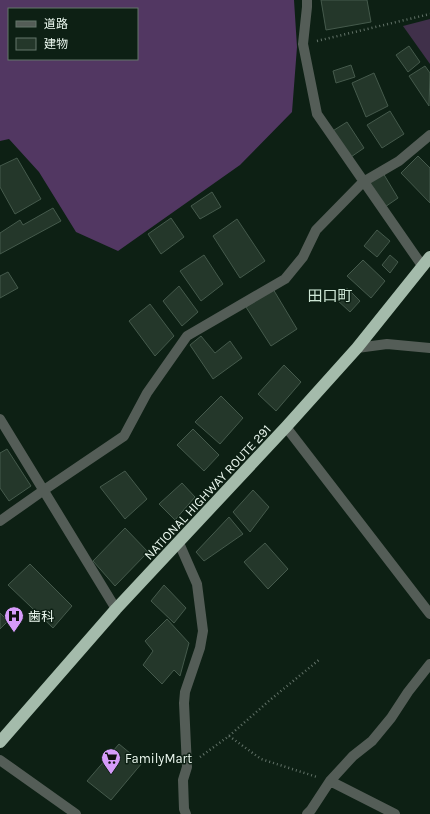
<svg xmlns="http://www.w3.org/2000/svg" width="430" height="814" font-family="Karla,'Noto Sans JP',sans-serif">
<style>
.green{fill:#40304a}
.forest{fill:#523762;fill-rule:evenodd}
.building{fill:#24372a;stroke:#455a4c}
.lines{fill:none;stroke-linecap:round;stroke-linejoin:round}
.path{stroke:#637369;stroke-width:2.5;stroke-dasharray:1 3;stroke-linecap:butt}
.minor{stroke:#545d57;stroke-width:10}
.highway{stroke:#a4bbab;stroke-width:12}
.labels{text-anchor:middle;stroke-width:3;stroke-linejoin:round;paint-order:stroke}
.street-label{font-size:13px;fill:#eaf7ee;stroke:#0d2014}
.poi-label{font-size:13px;fill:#eaf7ee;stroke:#0d2014;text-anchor:start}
.quarter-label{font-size:15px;fill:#cee7d6;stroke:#0d2014}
</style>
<rect width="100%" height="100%" fill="#0d2014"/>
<path class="green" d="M430,19V64L403,26Z"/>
<path class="forest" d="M0,0H294L297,47L292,112L240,165L118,251L76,232L39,172L9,139L0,141ZM9,9H137V59H9Z"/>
<path class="building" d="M321,0H367L371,22L326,30Z
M409,46L420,62L408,72L396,55Z
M351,65L355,77L336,83L333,71Z
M425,66L430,73L429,106L409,76Z
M374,73L388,106L366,117L352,83Z
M390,111L404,134L382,148L367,125Z
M347,122L364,148L348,159L331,132Z
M418,156L430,168V203L401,173Z
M17,158L41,199L15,214L0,187V166Z
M383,173L398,198L382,209L365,184Z
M212,192L221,207L200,219L191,206Z
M53,208L61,221L0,254V233L20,220L23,225Z
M171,218L184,237L161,254L148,234Z
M237,219L265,261L240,278L213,236Z
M377,230L390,241L377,257L364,246Z
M204,255L223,284L201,301L180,271Z
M390,255L398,262L390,273L382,265Z
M363,260L385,281L371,298L347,276Z
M8,272L18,288L0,298V276Z
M179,286L198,312L182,326L163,301Z
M347,288L360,301L350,312L336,299Z
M273,289L297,329L271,346L246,307Z
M150,304L174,336L155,356L129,321Z
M201,336L215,353L230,341L242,358L213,379L190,345Z
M284,365L301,382L276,411L258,394Z
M221,396L243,418L220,444L195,422Z
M193,429L219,455L204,471L177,445Z
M7,449L31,486L9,501L0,488V453Z
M125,471L147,499L125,519L100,487Z
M182,483L195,497L175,520L159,504Z
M253,490L269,507L250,532L233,512Z
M229,517L243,534L204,561L196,552Z
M125,528L148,552L115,586L93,561Z
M265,543L288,569L268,589L244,562Z
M30,564L72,606L53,628L8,585Z
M164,585L186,608L174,623L151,601Z
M0,613L8,621L0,629Z
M167,619L189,643L180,676L174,670L162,684L143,665L153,651L145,641Z
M119,744L142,763L111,800L87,781Z"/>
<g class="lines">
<path class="path" d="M317,41L430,14
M229,736L261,759L317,777
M200,757L229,736L270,700L320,659"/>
<path class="minor" d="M307,0V7L303,44L317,114L423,267
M357,348L387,344L430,348
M0,419L116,609
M286,427L430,614
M0,521L44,490L124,436L147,393L187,336L285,279L303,257L316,230L363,182L399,161L430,135
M179,543L197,584L203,631L200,648L185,692L184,703L187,767L183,780L184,809L186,814
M0,760L76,814
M330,781L395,814
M307,814L311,810L330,781L353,756L372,741L391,718L408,692L430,664"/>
<path class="highway" d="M0,742L116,609L286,427L357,348L430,257"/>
</g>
<defs>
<g id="hospital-pin" transform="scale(1)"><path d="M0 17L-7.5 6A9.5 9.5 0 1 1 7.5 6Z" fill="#d69bfa" stroke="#0d2014"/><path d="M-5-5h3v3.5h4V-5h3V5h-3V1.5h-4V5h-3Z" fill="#111"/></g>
<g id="supermarket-pin" transform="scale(1)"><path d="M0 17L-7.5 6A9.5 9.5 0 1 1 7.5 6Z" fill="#d69bfa" stroke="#0d2014"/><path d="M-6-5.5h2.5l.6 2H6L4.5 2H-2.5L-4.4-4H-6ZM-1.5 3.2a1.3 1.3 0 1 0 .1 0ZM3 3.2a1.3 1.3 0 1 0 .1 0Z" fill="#111"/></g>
</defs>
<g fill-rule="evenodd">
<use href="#hospital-pin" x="14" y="616"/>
<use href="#supermarket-pin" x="111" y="758"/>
</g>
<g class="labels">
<g class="street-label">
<text transform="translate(207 492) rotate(-47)" y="5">NATIONAL HIGHWAY ROUTE 291</text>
</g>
<g class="poi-label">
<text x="28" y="621">歯科</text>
<text x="125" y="763">FamilyMart</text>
</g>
<g class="quarter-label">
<text x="330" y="301">田口町</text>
</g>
</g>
<rect x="8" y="8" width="130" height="52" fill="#0d2014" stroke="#65766b"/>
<rect x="16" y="21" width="20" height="6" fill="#545d57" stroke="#65766b"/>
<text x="44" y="28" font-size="12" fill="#eaf7ee">道路</text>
<rect x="16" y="38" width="20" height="12" fill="#24372a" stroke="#65766b"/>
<text x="44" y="48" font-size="12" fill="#eaf7ee">建物</text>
</svg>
